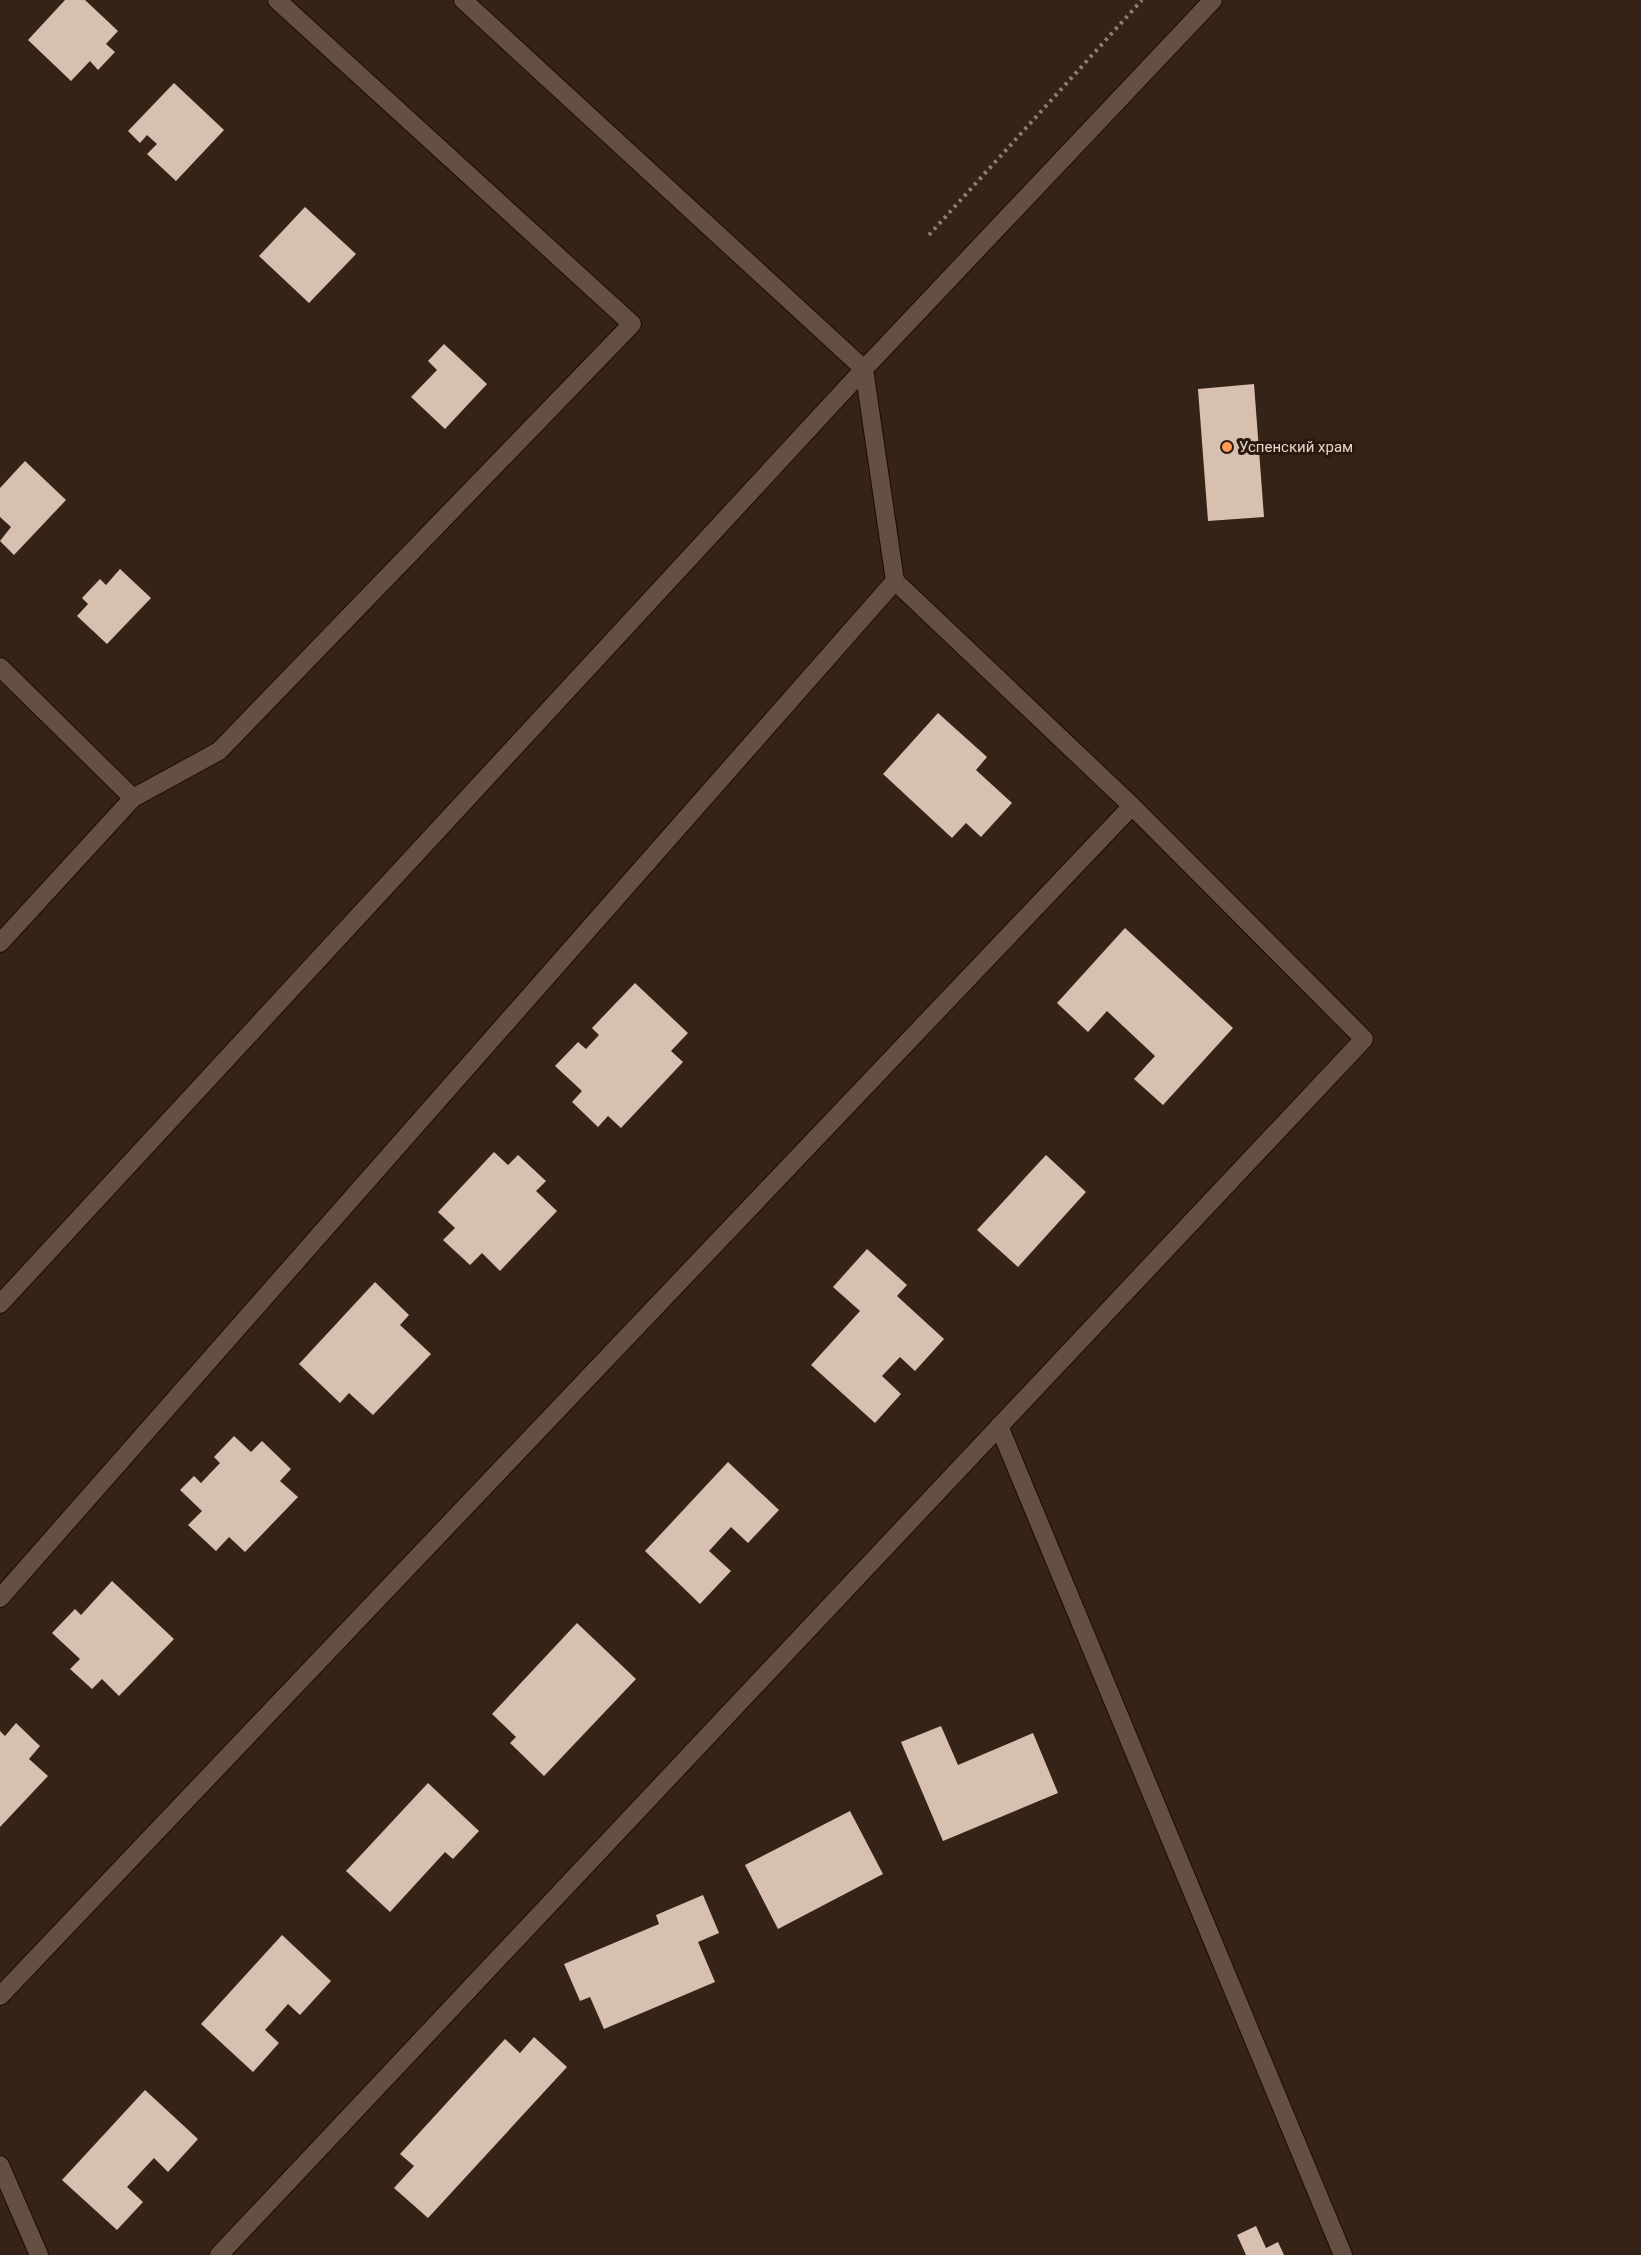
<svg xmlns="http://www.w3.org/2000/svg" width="1641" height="2255" font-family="Roboto,sans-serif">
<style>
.building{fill:#d8c0b1}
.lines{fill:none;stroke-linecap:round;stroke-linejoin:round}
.lane-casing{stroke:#1c0c03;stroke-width:20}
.street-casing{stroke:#1c0c03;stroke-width:20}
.secondary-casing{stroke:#1c0c03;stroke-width:20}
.path{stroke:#8e7f75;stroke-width:4;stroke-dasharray:3 4.5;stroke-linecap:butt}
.lane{stroke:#644f42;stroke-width:18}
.street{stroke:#644f42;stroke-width:18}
.secondary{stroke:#644f42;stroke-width:18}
.poi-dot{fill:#fe9c57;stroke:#2b190e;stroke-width:2}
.labels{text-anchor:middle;stroke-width:6;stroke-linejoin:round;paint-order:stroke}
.poi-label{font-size:15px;fill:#e3d7cf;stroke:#2b190e;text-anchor:start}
</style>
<rect width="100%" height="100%" fill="#352317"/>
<path class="building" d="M65,0H85L118,31L106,44L115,52L98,70L90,61L71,81L28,40Z
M174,83L224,130L176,181L147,154L157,144L147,135L140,143L128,131Z
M305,207L356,254L309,303L259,256Z
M444,344L487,384L445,429L411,397L437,370L428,361Z
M1254,384L1264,517L1208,521L1198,389Z
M25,461L66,500L14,555L0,541L11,527L0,517V488Z
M120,569L151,598L107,644L77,616L88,604L82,598L100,579L106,585Z
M938,713L987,757L976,770L1012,803L981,837L966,823L952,838L883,774Z
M1125,928L1233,1028L1163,1105L1134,1079L1155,1056L1107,1011L1088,1032L1057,1003Z
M635,983L688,1033L671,1051L683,1062L621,1128L608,1116L598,1127L572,1102L582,1091L555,1066L578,1042L586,1049L599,1035L592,1028Z
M494,1152L508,1165L518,1155L546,1181L536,1191L557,1211L500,1271L482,1253L470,1265L443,1240L455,1228L438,1212Z
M1046,1155L1086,1192L1018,1267L977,1230Z
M867,1249L907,1285L897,1296L944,1339L915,1371L900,1357L882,1376L901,1394L875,1423L811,1365L860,1311L833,1287Z
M375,1282L409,1315L400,1325L431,1354L373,1415L349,1393L340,1403L299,1364Z
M234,1436L251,1452L262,1441L291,1469L280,1481L298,1497L245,1552L229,1537L216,1551L188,1525L202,1511L180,1490L194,1476L201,1483L220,1463L214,1457Z
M728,1462L779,1510L748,1543L731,1527L709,1551L731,1571L700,1604L645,1551Z
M112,1581L174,1639L119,1696L102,1679L92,1689L70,1669L80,1659L52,1633L75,1609L81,1615Z
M577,1623L636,1679L544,1776L510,1743L516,1737L492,1714Z
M16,1723L40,1746L29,1759L48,1776L0,1827V1731L5,1736Z
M941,1726L958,1765L1033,1733L1058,1793L943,1841L901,1742Z
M428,1783L479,1831L453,1859L445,1852L390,1912L346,1871Z
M850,1811L883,1874L778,1929L745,1865Z
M703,1895L719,1933L698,1942L715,1982L604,2029L590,1997L580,2001L564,1964L659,1924L656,1915Z
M282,1935L331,1981L300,2015L288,2004L265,2030L279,2043L253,2072L201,2024Z
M534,2037L567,2067L428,2218L394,2188L414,2166L400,2154L505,2039L520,2053Z
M145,2090L198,2139L168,2172L154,2158L127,2187L143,2202L117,2230L62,2180Z
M1256,2226L1266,2248L1278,2242L1284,2255H1246L1237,2235Z"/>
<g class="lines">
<g class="lane-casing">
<path id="lane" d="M219,2255L1364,1039L1132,806L895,581"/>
</g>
<g class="street-casing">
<path id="street" d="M0,667L133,798
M0,943L133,798L219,751L632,324L277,0
M999,1426L1343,2255
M0,1598L895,581L864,369
M0,1996L1132,806
M0,2165L39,2255"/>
</g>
<g class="secondary-casing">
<path id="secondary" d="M463,0L864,369
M0,1304L864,369L1213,0"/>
</g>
<path class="path" d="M929,235L1142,0"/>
<use href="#lane" class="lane"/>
<use href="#street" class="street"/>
<use href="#secondary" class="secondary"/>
</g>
<circle class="poi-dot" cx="1227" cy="447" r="6"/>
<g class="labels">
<g class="poi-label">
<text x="1239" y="452">Успенский храм</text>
</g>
</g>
</svg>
